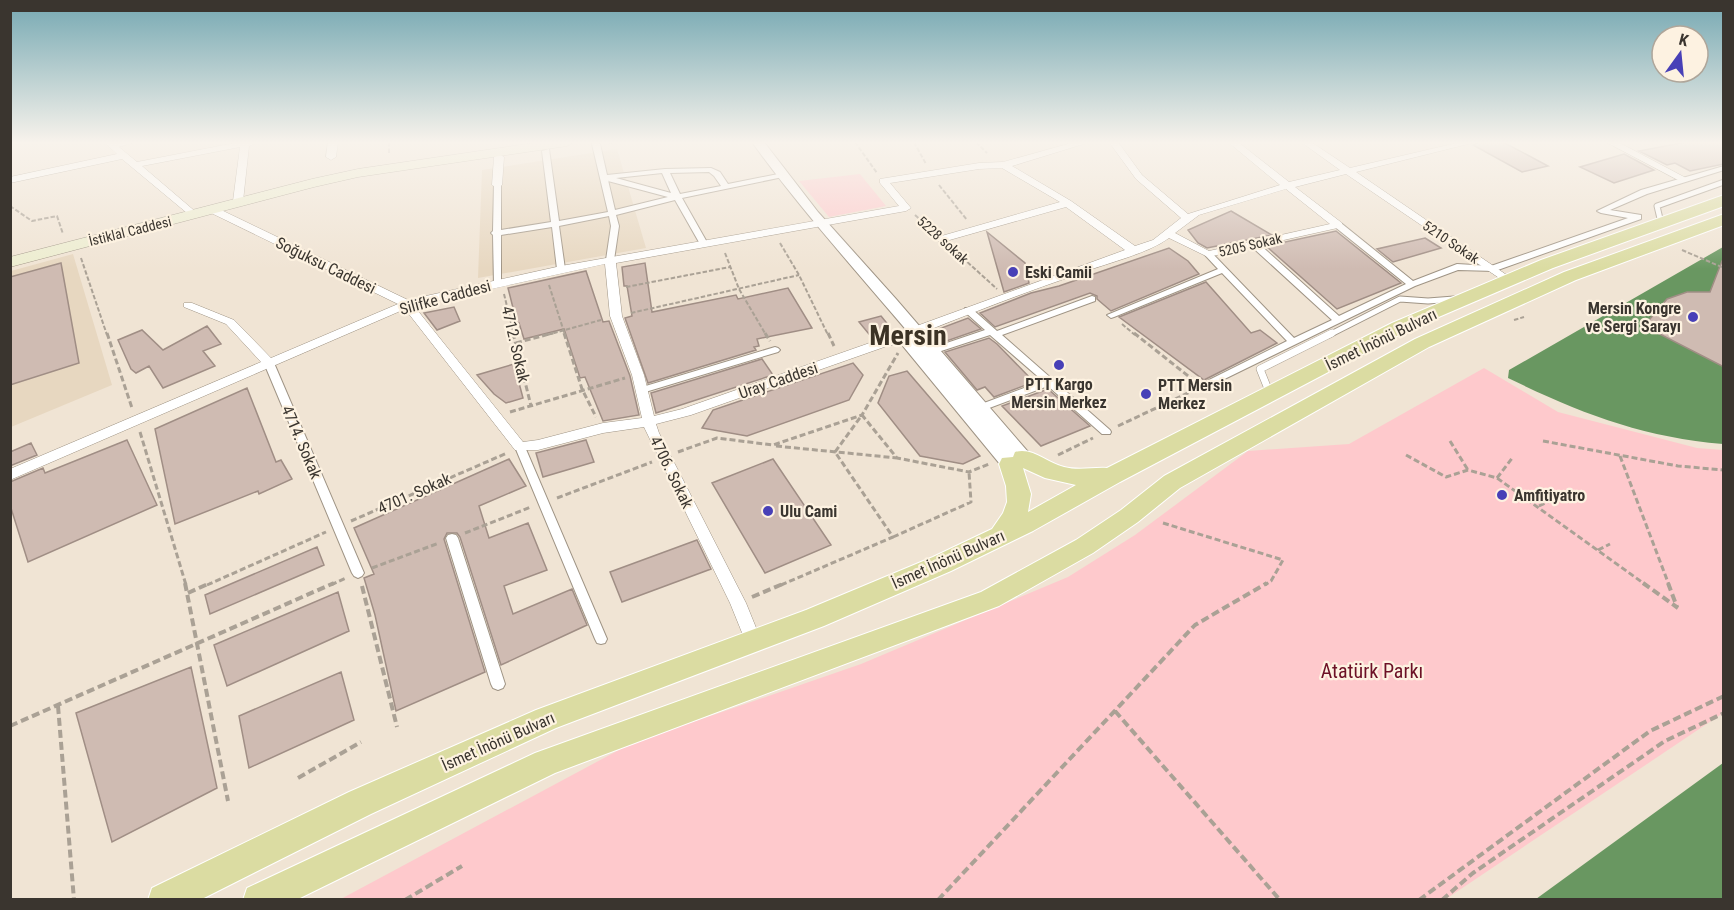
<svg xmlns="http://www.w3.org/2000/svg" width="1734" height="910" font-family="'Roboto Condensed',sans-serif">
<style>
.built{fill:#e7d7c0}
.green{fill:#fec9cc}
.water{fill:#699761}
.building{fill:#cfbbb2;stroke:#a08e85;stroke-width:1.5}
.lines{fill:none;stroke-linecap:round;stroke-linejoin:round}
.service-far1-casing{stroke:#9f9485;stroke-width:7}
.service-casing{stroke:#9f9485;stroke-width:8}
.pedestrian-casing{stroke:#9f9485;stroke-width:2}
.minor-casing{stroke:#9f9485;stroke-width:1}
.tertiary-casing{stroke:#9f9485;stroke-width:2}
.secondary-casing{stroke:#9f9485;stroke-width:1}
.primary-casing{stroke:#fff;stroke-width:2}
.path-far2{stroke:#aaa195;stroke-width:2;stroke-dasharray:4.5 2;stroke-linecap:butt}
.path-far1{stroke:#aaa195;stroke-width:3;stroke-dasharray:6 3;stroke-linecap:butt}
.path{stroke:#aaa195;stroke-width:4;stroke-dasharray:8 4;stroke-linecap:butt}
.service-far1{stroke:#fff;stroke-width:5}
.service{stroke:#fff;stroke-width:7}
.pedestrian{fill:#fff;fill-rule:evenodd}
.minor{fill:#fff;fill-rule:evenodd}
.tertiary{fill:#fff;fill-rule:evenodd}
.secondary{fill:#ededd0;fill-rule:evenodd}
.primary{fill:#dbdca2;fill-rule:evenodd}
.poi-dot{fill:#4840b7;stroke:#fdf2e1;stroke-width:2}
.labels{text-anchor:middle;stroke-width:4.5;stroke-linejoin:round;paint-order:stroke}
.far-street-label{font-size:14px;fill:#3a352f;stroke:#fdf2e1}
.street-label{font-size:16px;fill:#3a352f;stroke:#fdf2e1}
.poi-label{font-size:16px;font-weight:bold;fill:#3a352f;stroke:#fdf2e1;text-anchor:start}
.near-park-label{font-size:20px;fill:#6c1026;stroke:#fdf2e1}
.town-label{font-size:28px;font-weight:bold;fill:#3b3225;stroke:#fdf2e1}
</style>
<rect width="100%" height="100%" fill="#f0e4d4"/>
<path class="built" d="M617,149L646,248L478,278L482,170Z
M73,254L112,385L11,427V271Z"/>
<path class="green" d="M860,174L886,206L829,217L799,181Z
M1484,368L1558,412L1697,448L1723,450V713L1446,899L339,900L632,743L861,664L1068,577L1135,535L1248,451L1349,444Z"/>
<path class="water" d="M1723,247V444C1642,437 1580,413 1508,378L1509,370Z
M1723,763V899H1536Z"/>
<path class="building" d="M1478,142H1503L1548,166L1522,172L1473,145Z
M1686,142H1724V164L1690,171L1675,163L1667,165L1639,151Z
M1624,154L1654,170L1614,183L1580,167Z
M1231,211L1272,235L1207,248L1198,243L1188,230Z
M1336,231L1401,283L1337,309L1266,246Z
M987,232L1025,263L1029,283L1004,292Z
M1425,238L1441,248L1393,262L1377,249Z
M1169,248L1188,261L1199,274L1111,311L1097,299V296L1090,293L995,327L980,313L1031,293L1059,286Z
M1722,261H1724V367L1644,326L1667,299L1687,292H1710Z
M61,263L79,363L10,385V277Z
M645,263L652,312L736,295L738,299L788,288L812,328L757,339L759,346L754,347L756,350L648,383L625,318L632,316L627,286H624L622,267Z
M586,271L603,322L609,321L630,376L639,415L603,421L585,377L580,378L564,329L524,339L519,323L517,324L508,288Z
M1206,282L1251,333L1260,330L1277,343L1204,380L1119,317Z
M454,307L460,321L437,330L424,313Z
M881,316L890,327L885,336L873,339L859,322Z
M968,318L981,329L938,344L928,333Z
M207,326L221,344L203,351L215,366L163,388L149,366L136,373L131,369L118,340L142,330L163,350Z
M989,338L997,344L1034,382L994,397L985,387L977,390L945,352Z
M762,359L773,375L656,413L651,393Z
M853,363L863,375L849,400L747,436L702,428L713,410Z
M514,364L523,398L506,403L494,394L477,375Z
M907,371L980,456L963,464L920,456L878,403L889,376Z
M247,388L276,462L281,460L292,479L259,494L258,491L175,524L155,429Z
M1048,389L1090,426L1041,446L1002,406Z
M127,440L157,505L28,562L10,505V482L43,468L45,473Z
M586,440L594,462L543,477L536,453Z
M31,443L37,455L10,466V452Z
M509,459L526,486L479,506L489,538L528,523L547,570L504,586L513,614L572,589L587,625L501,665L460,537L457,533H447L444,539L485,672L396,711L375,615L364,578L374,574L354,528Z
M773,459L831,545L765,573L712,483Z
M697,540L711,569L622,602L610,572Z
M317,547L324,565L210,614L205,595Z
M338,592L349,631L227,686L214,645Z
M191,667L217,788L112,842L76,713Z
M341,672L354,720L249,768L239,716Z"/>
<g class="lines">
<g class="service-far1-casing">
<path id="service-far1" d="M1661,223L1657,206L1724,182
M1329,335L1400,299L1428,301L1454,299"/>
</g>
<g class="service-casing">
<path id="service" d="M1270,394L1260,369L1332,333"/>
</g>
<g class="pedestrian-casing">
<path id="pedestrian" d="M596,142L600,144L607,175L665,169L711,168L720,172L728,184L783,173L787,175L783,177L682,198L708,244L704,246L700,244L675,200L616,215L619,226L614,260L610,262L606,260L611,226L609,216L559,226L565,269L561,272L557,269L552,227L501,235V284L497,287L494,286L493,235L491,233L493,231L494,183L501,185V230L551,222L542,151L549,149L559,221L608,212L592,144ZM709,172L714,176L721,186L680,194L670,173ZM662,173L671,193L616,178ZM608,180V181L668,197L615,210Z
M1724,166V170L1647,194L1610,210L1641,215V219L1495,271L1458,270L1415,286L1202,390L1197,387L1199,385L1287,341L1222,273L1114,317L1111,318L1107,315L1218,269L1204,254L1208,252H1211L1294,338L1332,320L1251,246V242H1257L1339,316L1406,284L1335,227V223H1341L1413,281L1457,264L1491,266L1628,218L1601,213L1597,211L1641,190Z
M1092,296L1095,297V301L1002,335L1110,430L1111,432L1110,434H1102L1048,386L984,410H976L975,408L976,406L1043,381L990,335L932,354L927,351L929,349L985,330L965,312V308H971L997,331Z
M775,347L778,348L780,350L778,352L642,393L637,390L639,388Z
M269,360L274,363L364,573L362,576L358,578L354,576L352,573L264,363Z
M520,443L525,447L607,639L605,643L601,644L597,643L595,639L515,447Z
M452,534L456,535L458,538L505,684L503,688L498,690L493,688L491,684L446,538L448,535Z"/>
</g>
<g class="minor-casing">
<path id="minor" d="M104,142H135L119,147L137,162L240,142H259L249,146L243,201L238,204L233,201L240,147L142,166L197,213L198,215L193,218L122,159L10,183V177L117,154Z
M328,142H338L336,157L331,160L326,157Z
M1075,142H1090L1012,166L1071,201L1135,246L1153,240L1181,218L1136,179L1109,142H1118L1142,175L1188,214L1280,185L1228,142H1238L1289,182L1340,170L1301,142H1311L1350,168L1461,142H1476L1356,172L1514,280L1513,282H1505L1346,174L1295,187L1342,223V227L1208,257L1169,238C1147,254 1110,262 1084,272C1028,291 974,312 919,334L910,343L887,346L691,415L656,424L659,433L746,603L761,640L759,645L753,647L747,645L730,603L644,427L603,433L538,450H515L405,309L10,480V469L261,362L226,324L184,307V303H192L234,320L271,358L398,304L207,211V207H215L408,300L561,266L899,206L880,183V179L979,163L1003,162ZM1002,168L1060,202L938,237V241H946L1066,207L1125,250L911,328L903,337L881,339L682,409L654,416L644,375L622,316L616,263L906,211L911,208L890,183L979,169ZM1286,189L1330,224L1209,251L1175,233L1199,215ZM605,264L610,316L632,375L642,418L603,423L538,440L523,442L414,306Z
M1606,142H1618L1688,179L1680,181Z
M499,154L504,157L502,185L497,188L492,185L494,157Z"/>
</g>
<g class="tertiary-casing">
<path id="tertiary" d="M752,142H764L818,212L896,299L1029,453L1032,458L1029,463H1019L1016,469L1010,470L1004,469L898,340L906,335L912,337L918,344C862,277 803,213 752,142Z"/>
</g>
<g class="secondary-casing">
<path id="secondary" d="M541,142H574L567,146L358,177L314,187L10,267V257L312,179L358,169Z"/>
</g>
<g class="primary-casing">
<path id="primary" d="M1724,195V206L1553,268L1406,331L1120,482L1033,531L951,571L824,626L556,728L371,814L200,900H148L152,888L349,792L536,710L806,610L933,557L992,529L1003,513L1007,502L1006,486L999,464L1002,458L1013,457L1015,452C1033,447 1047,463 1064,467C1079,471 1093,467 1107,468L1392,323L1541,260ZM1023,468L1045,478L1076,485L1028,512L1031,494Z
M1724,214V225L1576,280L1429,347L1180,488L1138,522L1093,553L999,606L555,773L296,900H243L247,888L535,753L981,592L1076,540L1121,510L1164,476L1415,339L1564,272Z"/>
</g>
<path class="path-far2" d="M389,142V155
M855,142L877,173
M914,142L926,164
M976,142L987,153
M608,143L619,142
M939,185L967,220
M10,206L32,221L57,216L63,234
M915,215L932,230
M780,243L799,275L828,335
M953,249L997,289
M1682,250L1724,268
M725,253L739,289L766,335
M81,258L107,335
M549,285L565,335
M626,287L730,267
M504,294L514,335
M631,313L799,275
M1514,320L1524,317
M1122,324L1135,335
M547,335L601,320"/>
<path class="path-far1" d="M107,333L132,408
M513,333L531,406
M564,333L582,389L596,417
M765,333L770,341
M828,333L834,346
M1134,333L1192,379
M516,343L553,333
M510,412L625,378
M1118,426L1190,392
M140,432L186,585
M1450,441L1468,470
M1543,441L1678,466L1724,470
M776,446L897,458
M678,452L717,438L773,445L862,415L898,353
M1058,455L1093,438
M1406,455L1446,477L1468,470L1497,478L1646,585
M1620,456L1669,585
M1497,478L1513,457
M557,498L652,462
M1539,506L1570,491
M351,521L507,453
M1163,523L1283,560L1271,581L1265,585
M465,533L531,507
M893,537L971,502L969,472
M1598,550L1610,544
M372,568L439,543
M207,585L326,532
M331,585L346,578
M781,585L893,537L835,452L862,415L897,458L969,472L989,464"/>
<path class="path" d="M185,583L228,801
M1643,583L1678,608
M1668,583L1677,607
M362,586L397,727
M188,593L210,583
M752,597L785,583
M58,706L74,900
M1115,711L1280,900
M10,726L334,583
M298,778L361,742
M405,900L462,866
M938,900L1195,625L1267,583
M1419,900L1650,731L1724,696
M1442,900L1473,873L1665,741L1724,713"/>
<use href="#service-far1" class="service-far1"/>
<use href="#service" class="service"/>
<use href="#pedestrian" class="pedestrian"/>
<use href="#minor" class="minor"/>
<use href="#tertiary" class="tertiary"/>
<use href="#secondary" class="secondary"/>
<use href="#primary" class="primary"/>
</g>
<linearGradient id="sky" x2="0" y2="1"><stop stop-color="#75a8b2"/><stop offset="0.53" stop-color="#f8f3ec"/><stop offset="1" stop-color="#f8f3ec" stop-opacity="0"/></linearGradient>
<rect width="1734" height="269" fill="url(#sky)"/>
<g class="poi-dot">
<circle cx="1013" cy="272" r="6"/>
<circle cx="1693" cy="317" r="6"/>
<circle cx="1059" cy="365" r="6"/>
<circle cx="1146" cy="394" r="6"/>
<circle cx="1502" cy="495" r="6"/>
<circle cx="768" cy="511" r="6"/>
</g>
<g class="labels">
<g class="far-street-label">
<text transform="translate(130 231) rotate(-14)" y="5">İstiklal Caddesi</text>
<text transform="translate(943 240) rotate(42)" y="5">5228 sokak</text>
<text transform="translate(1451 242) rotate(34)" y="5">5210 Sokak</text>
<text transform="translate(1250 245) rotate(-13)" y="5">5205 Sokak</text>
</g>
<g class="street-label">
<text transform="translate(326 265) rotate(26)" y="6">Soğuksu Caddesi</text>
<text transform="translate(445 297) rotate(-15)" y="6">Silifke Caddesi</text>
<text transform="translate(1381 339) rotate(-26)" y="6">İsmet İnönü Bulvarı</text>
<text transform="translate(516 344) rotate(77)" y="6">4712. Sokak</text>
<text transform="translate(778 380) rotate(-19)" y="6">Uray Caddesi</text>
<text transform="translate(302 442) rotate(67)" y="6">4714. Sokak</text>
<text transform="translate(672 472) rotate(64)" y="6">4706. Sokak</text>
<text transform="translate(414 493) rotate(-24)" y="6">4701. Sokak</text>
<text transform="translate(948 559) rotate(-24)" y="6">İsmet İnönü Bulvarı</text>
<text transform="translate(498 741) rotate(-24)" y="6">İsmet İnönü Bulvarı</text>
</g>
<g class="poi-label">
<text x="1025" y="278">Eski Camii</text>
<text x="1681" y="314" text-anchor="end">Mersin Kongre<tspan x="1681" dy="18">ve Sergi Sarayı</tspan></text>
<text x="1059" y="390" text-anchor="middle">PTT Kargo<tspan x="1059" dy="18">Mersin Merkez</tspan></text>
<text x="1158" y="391">PTT Mersin<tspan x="1158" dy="18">Merkez</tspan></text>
<text x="1514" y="501">Amfitiyatro</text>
<text x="780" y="517">Ulu Cami</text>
</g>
<g class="near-park-label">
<text x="1372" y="678">Atatürk Parkı</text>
</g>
<g class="town-label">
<text x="908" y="345">Mersin</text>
</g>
</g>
<rect width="1734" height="910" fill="none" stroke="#3a352f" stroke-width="24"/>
<g transform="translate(1680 54) rotate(15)"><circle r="28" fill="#fdf2e1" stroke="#afa69a" stroke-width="1.5"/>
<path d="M0-4.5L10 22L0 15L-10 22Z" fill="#4840b7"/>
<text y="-9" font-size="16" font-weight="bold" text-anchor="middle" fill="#3a352f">K</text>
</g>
</svg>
